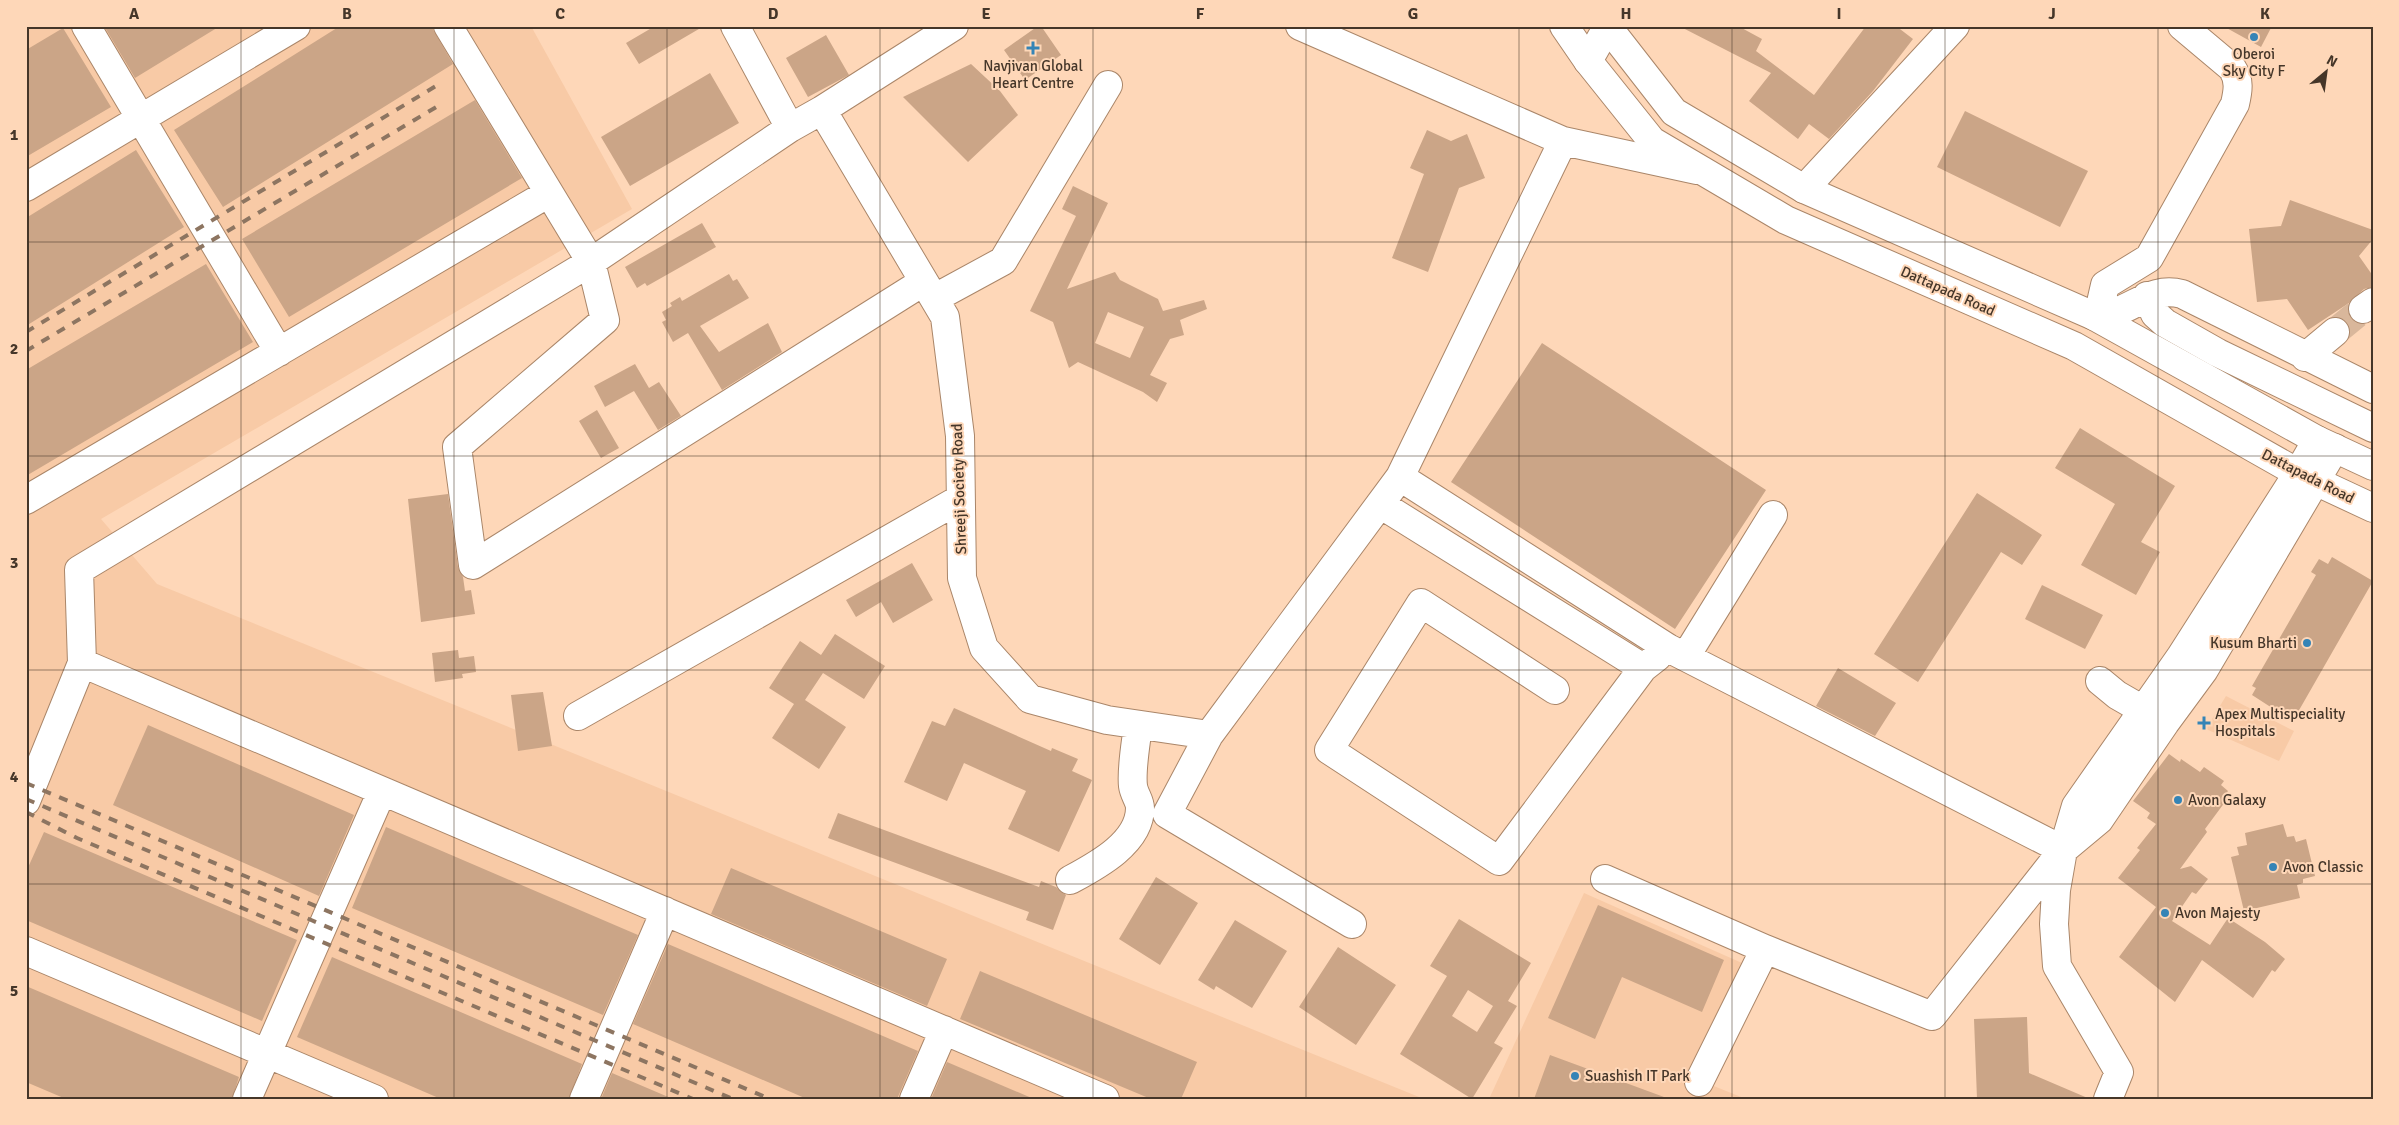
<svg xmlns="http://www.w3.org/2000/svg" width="2399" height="1125" font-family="Signika,sans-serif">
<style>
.built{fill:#f8caa6}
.building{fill:#cba587;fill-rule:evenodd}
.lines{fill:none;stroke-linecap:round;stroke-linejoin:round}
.minor-tunnel{stroke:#d9b79b;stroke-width:28;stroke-dasharray:28 14;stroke-linecap:butt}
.minor-casing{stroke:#aa8669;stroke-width:30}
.major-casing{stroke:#aa8669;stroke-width:30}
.minor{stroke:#fff;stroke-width:28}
.major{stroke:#fff;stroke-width:28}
.rail{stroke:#8d7561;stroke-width:4;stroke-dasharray:9 9;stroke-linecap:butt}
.grid{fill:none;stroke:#453629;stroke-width:1;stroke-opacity:0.55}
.poi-dot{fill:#3584b6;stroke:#fed7b8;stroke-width:2}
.labels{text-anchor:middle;stroke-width:4;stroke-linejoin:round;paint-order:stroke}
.poi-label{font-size:15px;fill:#453629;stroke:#fed7b8;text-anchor:start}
.street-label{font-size:15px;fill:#453629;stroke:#fed7b8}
.neatline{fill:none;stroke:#453629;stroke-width:2}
.grid-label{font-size:16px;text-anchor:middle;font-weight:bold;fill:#453629}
</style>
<rect width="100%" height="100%" fill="#fed7b8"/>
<path class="built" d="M26,26H531L632,209L101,519L157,584L1424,1099H26Z
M2226,696L2294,731L2279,761L2206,729Z
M1584,893L1742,963L1689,1076L1746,1099H1489Z"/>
<path class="building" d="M104,26H220L135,78Z
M340,26H431L453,64L223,207L174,130Z
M655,26H704L639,64L626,43Z
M1038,26H1041L1061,55L1025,80L1004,50Z
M1679,26H1738L1762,39L1756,51L1814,95L1866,26H1896L1913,39L1873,91L1829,139L1809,124L1798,139L1749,101L1771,73Z
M2223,26H2272L2261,47Z
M63,28L111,107L26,157V50Z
M826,35L849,75L808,97L786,58Z
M971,64L1000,91L1018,115L968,162L903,97Z
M710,73L739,123L630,186L601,137Z
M475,100L522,178L289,317L242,239Z
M1965,111L2088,171L2060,227L1937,167Z
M1427,130L1451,141L1467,134L1485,178L1459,188L1428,272L1392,258L1424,174L1410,168Z
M136,150L184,227L26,326V218Z
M1073,186L1108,203L1067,289L1115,272L1120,280L1158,299L1163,311L1204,300L1207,309L1180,320L1184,335L1170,339L1150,375L1167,383L1157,402L1143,392L1078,362L1069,368L1053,322L1030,311L1076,216L1062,209ZM1108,312L1144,327L1130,358L1095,343Z
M2290,200L2373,230V239L2359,256L2373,276V287L2364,289L2349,303L2308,330L2287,299L2257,302L2249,229L2281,226Z
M702,223L716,247L647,286L645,283L637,288L625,267Z
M206,264L253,342L26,476V370Z
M729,274L733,281L737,279L749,298L700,326L719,352L768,323L782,352L722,390L688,333L673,342L662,322L666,320L662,312L672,306L670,303L680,297L682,301Z
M1542,343L1766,490L1675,629L1451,482Z
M635,364L649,388L659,382L681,416L658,430L634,391L605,407L594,386Z
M597,410L619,448L601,458L579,421Z
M2080,428L2175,486L2141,542L2160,552L2136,595L2081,565L2115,504L2055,468Z
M1977,493L2042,535L2022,565L2001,552L1918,682L1874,654Z
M448,494L458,567L463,577L465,591L471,590L475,614L421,622L408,499Z
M2332,557L2373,581L2298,712L2294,710L2289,719L2252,695L2256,688L2252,686L2316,575L2311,572L2319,559L2328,564Z
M912,563L933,600L893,623L881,602L856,617L846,600Z
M2042,585L2103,615L2085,649L2025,619Z
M835,634L885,666L864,699L823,673L805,700L846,727L819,769L772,738L794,704L769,688L800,641L821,655Z
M458,650L459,658L474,656L476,672L462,674L463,678L435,682L432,653Z
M1838,668L1896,703L1875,736L1816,706Z
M543,692L552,746L518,751L511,695Z
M954,708L1051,751L1052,748L1078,759L1072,771L1092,780L1059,852L1008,829L1026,791L964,763L947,801L904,782L932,721L945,726Z
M148,725L354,815L319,896L113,805Z
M2169,754L2180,762L2181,759L2200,772L2204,767L2224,781L2221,785L2228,791L2222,800L2225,802L2205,829L2207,832L2180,869L2191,866L2208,879L2196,894L2192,892L2172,921L2210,945L2228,918L2265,942L2285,959L2275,972L2272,970L2253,998L2202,960L2175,1002L2119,957L2156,907L2118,878L2140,850L2137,848L2156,824L2147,818L2150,813L2133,801Z
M838,813L1039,887L1041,881L1056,887L1066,895L1053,930L1026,920L1029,912L828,838Z
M2283,824L2287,837L2294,836L2296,842L2306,839L2315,876L2303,879V883L2297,885L2300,898L2244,911L2231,857L2239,855L2237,847L2247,845L2245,833Z
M386,827L638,935L603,1015L352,908Z
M44,832L297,940L262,1021L26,920V872Z
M731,868L947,959L927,1006L711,914Z
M1156,877L1198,903L1160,965L1119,939Z
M1598,905L1724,960L1702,1012L1622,977L1595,1039L1548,1018Z
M1459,919L1531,963L1508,1001L1517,1006L1494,1043L1503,1048L1472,1099L1400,1054L1447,976L1430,966ZM1468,990L1493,1006L1477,1032L1452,1016Z
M1235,920L1287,951L1252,1008L1216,986L1214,990L1198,980Z
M668,944L918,1051L897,1099H807L633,1024Z
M1338,947L1396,985L1356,1045L1299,1007Z
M332,957L582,1064L569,1099H441L297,1037Z
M980,971L1197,1062L1181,1099H1151L960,1019Z
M26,986L239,1077L232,1099H66L26,1082Z
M2027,1017L2029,1073L2090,1099H1977L1974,1019Z
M1550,1055L1664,1097V1099H1534Z
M947,1062L1034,1099H931Z
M612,1073L673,1099H601Z"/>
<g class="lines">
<path class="minor-tunnel" d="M2335,332L2363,309"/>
<g class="minor-casing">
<path id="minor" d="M86,26L279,352
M448,26L591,262L605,320L457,447L473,565L923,282
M735,26L790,128
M1300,26L1563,141L1697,170
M1588,61L1608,26
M822,110L945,317L960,436L962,578L984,648L1030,699L1107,720L1209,735
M26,187L296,26
M1804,189L1955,26
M2147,296L2155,314L2165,323L2218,353L2373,428
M935,298L1003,261L1108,85
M2100,307L2116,312C2140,303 2155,287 2182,294L2373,389
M2363,309L2373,302
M2094,316L2100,307L2105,285L2149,258L2235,104C2238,91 2240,80 2232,68L2182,26
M2305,357L2335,332
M1400,477L1668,648L2063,850
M26,500L549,193
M1380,504L1643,668L1657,657
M1686,656L1773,515
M82,663L1105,1099
M2100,681L2117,695L2157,718
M1555,690L1421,603L1329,750L1499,861L1643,668
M578,716L960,499
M26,801L82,663L79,570L591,262L790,128L822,110L954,26
M1605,879L1765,949
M1070,880C1096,866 1140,843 1140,808C1140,801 1134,794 1133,786C1131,769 1136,743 1138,725
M1352,924L1167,814L1209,735L1400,477L1563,141
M26,951L374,1099
M1699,1082L1765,949L1932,1016L2063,850L2099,820L2165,723L2204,670L2335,448
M247,1099L382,791
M584,1099L665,911
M914,1099L944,1030
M2108,1099L2119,1072L2057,966L2054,924L2056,890L2063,850L2076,806L2181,656L2298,473L2317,440"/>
</g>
<g class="major-casing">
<path id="major" d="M1564,26L1588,61L1652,141L1786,220L2074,346L2298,473L2373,508
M1607,26L1674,112L1804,189L2094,316L2317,440L2373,466"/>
</g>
<use href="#minor" class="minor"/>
<use href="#major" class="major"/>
<path class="rail" d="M26,332L436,86
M26,351L443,103
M26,783L770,1099
M26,799L733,1099
M26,812L77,838L693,1099
M26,1098L28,1099"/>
</g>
<path class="grid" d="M241,26V1099M454,26V1099M667,26V1099M880,26V1099M1093,26V1099M1306,26V1099M1519,26V1099M1732,26V1099M1945,26V1099M2158,26V1099M26,242H2373M26,456H2373M26,670H2373M26,884H2373"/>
<g class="poi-dot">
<circle cx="2254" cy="37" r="5"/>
<path d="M1030.5 40.5h5v5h5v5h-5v5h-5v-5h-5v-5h5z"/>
<circle cx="2307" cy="643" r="5"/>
<path d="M2201.5 715.5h5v5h5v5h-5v5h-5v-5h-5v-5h5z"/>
<circle cx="2178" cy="800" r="5"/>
<circle cx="2273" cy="867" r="5"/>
<circle cx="2165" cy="913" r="5"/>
<circle cx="1575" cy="1076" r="5"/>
</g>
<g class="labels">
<g class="poi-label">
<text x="2254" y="59" text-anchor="middle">Oberoi<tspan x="2254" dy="17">Sky City F</tspan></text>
<text x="1033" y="71" text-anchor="middle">Navjivan Global<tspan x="1033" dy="17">Heart Centre</tspan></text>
<text x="2297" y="648" text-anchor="end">Kusum Bharti</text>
<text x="2215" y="719">Apex Multispeciality<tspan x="2215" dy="17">Hospitals</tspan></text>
<text x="2188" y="805">Avon Galaxy</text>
<text x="2283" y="872">Avon Classic</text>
<text x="2175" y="918">Avon Majesty</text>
<text x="1585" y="1081">Suashish IT Park</text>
</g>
<g class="street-label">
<text transform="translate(1948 291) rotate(24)" y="5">Dattapada Road</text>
<text transform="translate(2308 476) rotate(27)" y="5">Dattapada Road</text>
<text transform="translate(959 489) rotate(-92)" y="5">Shreeji Society Road</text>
</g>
</g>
<rect width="2399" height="1125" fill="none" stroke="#fed7b8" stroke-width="55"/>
<g transform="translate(2326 72) rotate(29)" stroke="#fed7b8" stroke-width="4" paint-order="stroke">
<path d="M0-4L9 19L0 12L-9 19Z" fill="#453629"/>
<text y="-8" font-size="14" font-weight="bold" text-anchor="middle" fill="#453629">N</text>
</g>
<rect x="28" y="28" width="2344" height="1070" class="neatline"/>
<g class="grid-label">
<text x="134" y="19">A</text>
<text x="347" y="19">B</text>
<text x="560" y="19">C</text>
<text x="773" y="19">D</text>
<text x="986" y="19">E</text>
<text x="1200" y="19">F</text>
<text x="1413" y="19">G</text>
<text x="1626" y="19">H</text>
<text x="1839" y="19">I</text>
<text x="2052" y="19">J</text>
<text x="2265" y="19">K</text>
<text x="14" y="140">1</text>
<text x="14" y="354">2</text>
<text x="14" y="568">3</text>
<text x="14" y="782">4</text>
<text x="14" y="996">5</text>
</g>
</svg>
